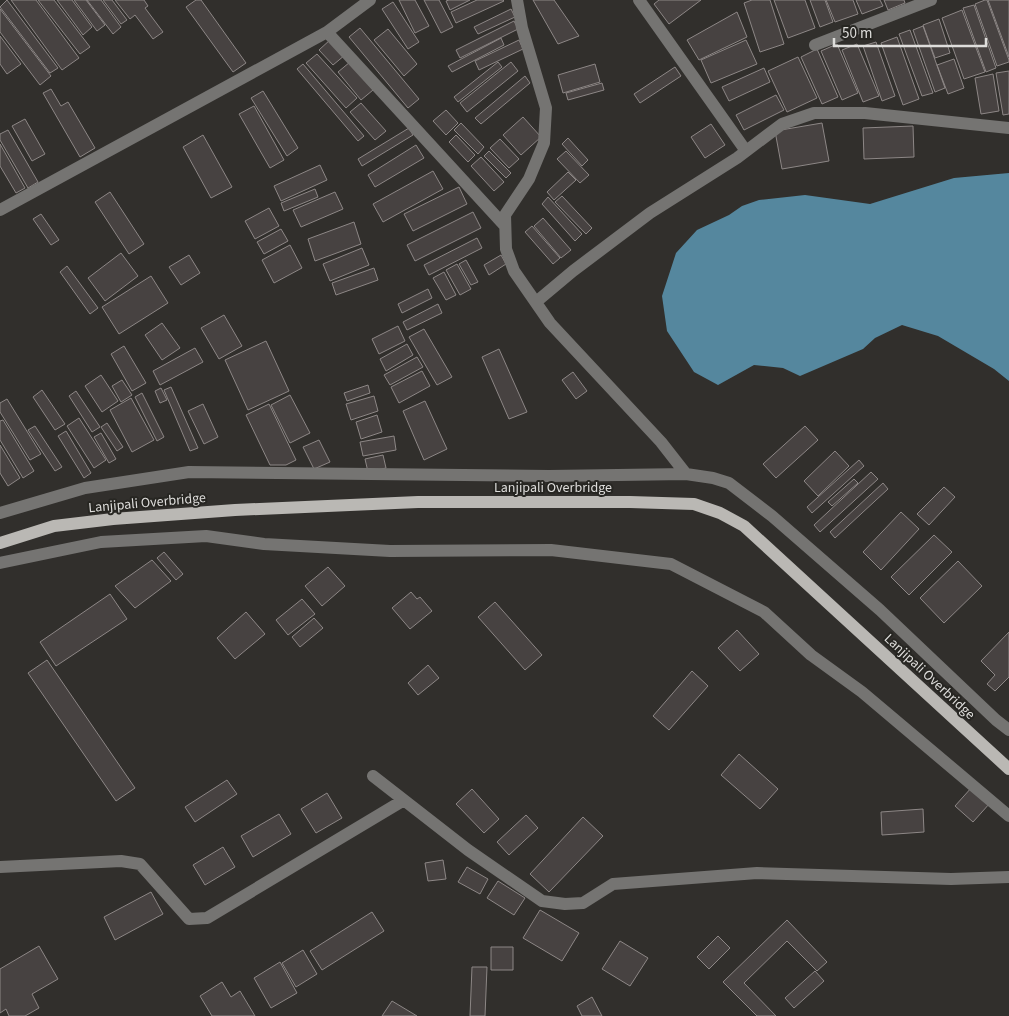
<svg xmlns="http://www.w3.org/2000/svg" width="1009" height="1016" font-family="'Source Sans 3',sans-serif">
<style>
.water{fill:#55879e}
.building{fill:#474241;stroke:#8d8786}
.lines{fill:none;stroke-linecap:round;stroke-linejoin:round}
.minor{stroke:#757472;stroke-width:12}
.major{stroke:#bab8b4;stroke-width:12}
.labels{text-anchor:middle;stroke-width:4;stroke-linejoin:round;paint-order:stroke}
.street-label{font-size:14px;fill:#dedddb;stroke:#272622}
</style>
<rect width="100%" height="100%" fill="#312f2c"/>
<path class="water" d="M1009,173V381L994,369L938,336L902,325L875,338L863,349L800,376L783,368L754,365L718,385L694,372L667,331L662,296L676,253L697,230L729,215L742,206L759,200L805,195L870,204L954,178Z"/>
<path class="building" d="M7,0L58,68L50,73L0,7Z
M11,0H36L79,58L62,70Z
M38,0H54L90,47L80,54Z
M57,0H72L92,27L83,35Z
M74,0H86L105,25L97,31Z
M87,0H101L121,27L113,34Z
M103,0H112L127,20L121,24Z
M115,0H144L148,6L145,8L163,32L153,39L135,15L130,19Z
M196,0H201L246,63L233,72L186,7Z
M399,0H415L429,26L415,33Z
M424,0H439L453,27L441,33Z
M449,0H470L450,10L446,1Z
M477,0H503L504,1L456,23L451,12Z
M533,0H554L579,36L558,44Z
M659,0H701L669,24L654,4Z
M752,0H770L784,44L760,52L744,3Z
M774,0H805L815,28L788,38Z
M810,0H825L833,22L820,27Z
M826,0H853L858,14L835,22Z
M856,0H880L883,6L862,14Z
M884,0H904L905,3L888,10Z
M985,0H987L1009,60V62L997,66L975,4Z
M988,0H1009V57Z
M393,2L419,42L408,49L382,9Z
M974,5L996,68L986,72L963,8Z
M0,9L51,76L40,85L0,32Z
M511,9L515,17L478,34L474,27Z
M962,10L985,72L964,79L942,18Z
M737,12L747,37L699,60L687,40Z
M939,19L950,53L935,58L923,25Z
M514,21L518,29L460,58L456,50Z
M923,26L945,88L935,92L913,30Z
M360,28L419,99L408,108L349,37Z
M388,29L417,64L404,76L374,40Z
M910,30L933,93L922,96L899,34Z
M0,36L21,64L7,74L0,64Z
M897,37L919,99L903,105L881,43Z
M501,38L504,45L452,72L448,66Z
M331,39L345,55L333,65L319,50Z
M519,40L523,49L479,70L475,61Z
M746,40L757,64L711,83L701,60Z
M876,42L895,96L882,101L863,46Z
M837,44L858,93L842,100L821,51Z
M857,44L879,96L863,102L842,50Z
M817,49L838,97L822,104L801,57Z
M317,54L357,98L346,108L306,63Z
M798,57L817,98L787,112L768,71Z
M954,59L964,88L948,94L937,65Z
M350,62L373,90L361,100L338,72Z
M498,62L502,67L458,102L454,97Z
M511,62L518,71L467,112L460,103Z
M303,64L364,136L358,141L297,69Z
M595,64L600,82L563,93L558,75Z
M675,67L681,76L640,103L634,94Z
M764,68L770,82L729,101L722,87Z
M1009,71V114L1003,115L996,73Z
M993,74L999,111L981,114L975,78Z
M525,76L530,83L481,124L475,118Z
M602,83L604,90L568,100L566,93Z
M51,89L61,106L68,102L95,148L80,157L43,93Z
M263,91L298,148L287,156L251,98Z
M776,95L784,110L744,130L736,115Z
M361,103L386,131L375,140L350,112Z
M254,106L284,160L270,168L239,114Z
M446,110L458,123L446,135L433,121Z
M523,117L541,137L521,155L503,135Z
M25,119L45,154L32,161L12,126Z
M461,123L484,147L478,154L454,130Z
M822,123L829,161L782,169L775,131Z
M711,124L725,145L705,158L691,137Z
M913,126L914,157L864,159L863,128Z
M409,128L413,135L362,166L358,159Z
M8,130L38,182L28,188L0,140V134Z
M203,135L232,187L211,198L183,147Z
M456,135L475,155L468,162L449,142Z
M568,138L588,160L582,166L562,144Z
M500,139L519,159L509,168L490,148Z
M0,144L25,188L16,193L0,166Z
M416,145L424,158L375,187L368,175Z
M489,151L511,173L506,178L484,156Z
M566,151L589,175L580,183L557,159Z
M481,157L504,182L494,191L471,166Z
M320,165L327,180L281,201L274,186Z
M433,171L443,189L383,222L373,204Z
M568,172L576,180L554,200L547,192Z
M459,187L467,204L413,231L404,214Z
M315,189L318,197L284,211L281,203Z
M110,192L144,244L129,254L95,202Z
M335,192L343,209L301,227L293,210Z
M562,196L592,228L586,234L555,202Z
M548,197L582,234L575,241L542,204Z
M269,208L279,226L255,239L245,221Z
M473,212L481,228L415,261L407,245Z
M41,214L59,240L51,245L33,219Z
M543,218L571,250L561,258L534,226Z
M354,222L361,244L315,261L308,239Z
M532,226L560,258L553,264L525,232Z
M281,229L288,241L264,254L257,242Z
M477,238L482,248L429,275L424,265Z
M290,245L302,268L274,283L262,260Z
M362,248L369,265L330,281L323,264Z
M121,253L138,276L105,301L88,278Z
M189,255L200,273L181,285L169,267Z
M501,255L506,264L489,275L484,265Z
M466,260L478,282L471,285L459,264Z
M457,264L471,289L460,295L446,270Z
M67,266L98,308L90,314L60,272Z
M374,268L378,280L336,295L332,283Z
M444,272L456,295L446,300L433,278Z
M151,276L168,303L119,334L102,307Z
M428,289L432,298L402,313L398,304Z
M438,304L442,313L407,330L403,322Z
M224,315L242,346L219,359L201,328Z
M162,323L180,348L162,360L145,335Z
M398,326L405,341L379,354L372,339Z
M424,329L452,377L437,385L409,337Z
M266,341L289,391L248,410L225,360Z
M407,344L413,355L386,371L380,359Z
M124,346L146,383L132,391L111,354Z
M195,348L203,362L160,385L153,371Z
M499,349L527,412L509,419L482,357Z
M417,357L423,367L390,385L384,375Z
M422,371L430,386L399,403L391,387Z
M573,372L587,391L576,399L562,380Z
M101,375L118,401L102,412L85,386Z
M122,380L132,395L121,402L112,386Z
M368,385L370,393L347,401L344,393Z
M171,387L198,448L190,451L164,390Z
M161,388L167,400L160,403L155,391Z
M42,390L65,424L55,430L33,397Z
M76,391L100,427L92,432L69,396Z
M142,393L164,437L157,441L135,397Z
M290,395L310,433L290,443L271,405Z
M374,396L378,411L351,420L346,404Z
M131,398L154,440L132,452L110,410Z
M7,399L41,454L30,460L0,412V403Z
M425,401L447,449L424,460L403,411Z
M203,404L218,437L204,444L188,411Z
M269,404L296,460L286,465H270L246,415Z
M377,415L382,432L361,439L356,422Z
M79,418L106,460L94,468L67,426Z
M3,420L34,471L23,478L0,440V421Z
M107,423L123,447L117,451L101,427Z
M35,426L62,467L55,471L28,430Z
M805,426L818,440L776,478L763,464Z
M66,431L91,473L84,478L58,436Z
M101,433L116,459L109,463L94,437Z
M394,436L396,450L363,456L360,442Z
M319,440L330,462L314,469L303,447Z
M0,445L20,478L8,486L0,473Z
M835,451L849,466L818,496L804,481Z
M383,455L386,468L368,472L365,459Z
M859,460L864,466L812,513L807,507Z
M871,472L878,479L820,532L814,525Z
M854,479L858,483L832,506L828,502Z
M883,483L888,489L835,538L830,532Z
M944,487L955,497L929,525L917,514Z
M901,512L919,529L881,570L863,552Z
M934,535L952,552L909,595L891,577Z
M164,552L183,574L176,580L157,558Z
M152,560L171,581L135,608L115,586Z
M958,561L982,586L944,623L920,598Z
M328,567L345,586L322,606L305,586Z
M411,592L417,599L420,597L432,611L410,629L392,608Z
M110,594L127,619L56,666L40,642Z
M302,599L315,614L288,635L276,620Z
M495,602L542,655L525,670L478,617Z
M246,612L265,634L235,659L217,638Z
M314,618L323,628L300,647L292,637Z
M737,630L759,654L740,671L718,648Z
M1009,632V677L995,691L987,684L995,675L981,661Z
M47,660L135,788L116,801L28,673Z
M428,665L439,678L418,695L408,683Z
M692,671L708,686L669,730L653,716Z
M739,754L778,789L760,809L721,775Z
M227,780L237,794L195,822L185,807Z
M972,787L990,803L973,822L955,806Z
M472,789L499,819L484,833L456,804Z
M327,793L342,818L316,833L301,809Z
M923,809L924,832L882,835L881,812Z
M279,814L291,834L253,857L241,836Z
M526,815L538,828L509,855L497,842Z
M583,817L603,836L549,892L530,874Z
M223,847L235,867L205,885L193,865Z
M443,860L446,879L428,881L425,863Z
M467,867L488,879L480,894L458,882Z
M498,881L525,898L514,915L487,898Z
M151,892L163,914L115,940L104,917Z
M540,910L579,933L562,961L523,938Z
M372,912L384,931L322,970L310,951Z
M787,920L827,962L817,971L787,941L744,983L776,1016H757L723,982Z
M718,936L730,948L709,969L697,957Z
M620,941L648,958L630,986L602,969Z
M39,946L58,979L32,994L39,1008L25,1016H9L6,1009L0,1013V969Z
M491,947H513V970H491Z
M303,950L317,974L296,987L282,963Z
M280,962L297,993L271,1008L254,978Z
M472,967H487L485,1016H470Z
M815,971L824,981L794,1008L785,998Z
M222,982L231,997L240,991L255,1016H212L200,996Z
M592,997L602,1016H582L577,1006Z
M392,1001L417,1016H382Z"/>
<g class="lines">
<path class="minor" d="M517,0L522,28L546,108L544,143L529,179L505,215L506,249L514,271L550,323L661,442L686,474
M639,0L746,151
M327,32L505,226
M815,45L931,0
M0,210L327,32L370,0
M536,302L573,271L650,213L737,158L782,124L814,113H865L1009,128
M0,513L85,488L189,472L549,476L686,474L713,478L729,483L772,516L880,610L996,720L1009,730
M0,563L101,542L206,536L264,544L390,551L551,550L671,564L764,612L811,655L862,692L1009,816
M373,776L468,850L542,901L565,904L583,903L613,884L757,873L951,879L1009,877
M0,867L121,861L140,864L189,919L207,918L404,800"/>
<path class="major" d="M0,543L54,526L113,519L235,510L418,502H630L694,504L720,513L744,526L1009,769"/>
</g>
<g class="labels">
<g class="street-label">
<text x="553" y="492">Lanjipali Overbridge</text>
<text transform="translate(147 502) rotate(-5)" y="5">Lanjipali Overbridge</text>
<text transform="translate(930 676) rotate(43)" y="5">Lanjipali Overbridge</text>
</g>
</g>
<path d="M834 38v8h152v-8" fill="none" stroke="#dedddb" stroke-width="2.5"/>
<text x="842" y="38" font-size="15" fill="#dedddb" stroke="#272622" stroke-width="4" paint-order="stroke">50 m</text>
</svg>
